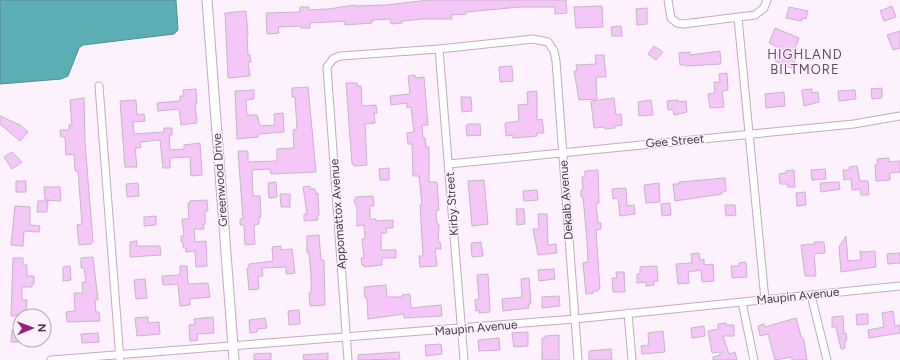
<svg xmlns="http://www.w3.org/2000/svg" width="900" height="360" font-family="Figtree,sans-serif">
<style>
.water{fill:#5baeb3;stroke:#548b91}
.building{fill:#f4c7f8;stroke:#cbb2cd}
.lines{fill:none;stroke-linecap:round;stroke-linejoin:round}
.street-casing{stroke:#c3aac5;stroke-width:9}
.secondary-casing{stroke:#c3aac5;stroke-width:11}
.street{stroke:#fff;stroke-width:7}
.secondary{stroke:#fff;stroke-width:9}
.labels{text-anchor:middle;stroke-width:3;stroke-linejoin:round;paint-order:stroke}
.street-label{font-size:12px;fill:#433843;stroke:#fcf1fd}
.neighbourhood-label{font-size:13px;letter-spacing:1px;fill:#634d65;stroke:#fcf1fd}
</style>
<rect width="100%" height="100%" fill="#fcf1fd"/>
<path class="water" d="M0,0H176L178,30L174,34L83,45L79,48L68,76L61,79L0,84Z"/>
<path class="building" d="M429,0H566L567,13L555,14V7H520L466,12V14L451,15L452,19H423L402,21V23L391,24L390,19L372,20V23L345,25V21L310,23V28H301V26L278,27L279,33L267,34L266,13L300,12V7H309V10L328,9L355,5L356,6L386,5Z
M602,6L603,27L576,28L574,7Z
M892,6L896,17L884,21L880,11Z
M789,7L808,11L806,19L802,18V21L786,18Z
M647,8V24L637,25L636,9Z
M246,11L248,36H247L248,55H250L251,62H248L250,76L228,78L225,13Z
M621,26L622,36H612L611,27Z
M775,28L799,38L793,53L797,55L792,68L775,61L780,48L769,43Z
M900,31V48L893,50L887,35Z
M654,46L663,52L656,60L648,54Z
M720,51L721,64L686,66V65H680L679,53L690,52V55Z
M595,55H604L606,77H596L597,99L579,100L574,71H577L576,65L596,64Z
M512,66L513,81L500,82L499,67Z
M727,73L728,90L722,91L724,107L710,108L708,94L715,93L714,82H720L719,74Z
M415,75V78L424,77L428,125H422L423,138H425L426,147H429V182H437L439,210L436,211L437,224H439L438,242H440L441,249H435L437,266L420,267L419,256H423L420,205H422L419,176H413L412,144H408L407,133L414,132L411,107L407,108V103L391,105L390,96L410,94L408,76Z
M346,83H357L358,86H361L362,106L376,105L377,113H374L375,123L365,124L367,165L354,166V164H352Z
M308,87L316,172L271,174L270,169L252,170L253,196H260L261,217H259V224L254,225L255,244L245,245L244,225H240V219H243L238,151H248V162L277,161V149L294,148L293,130L297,129L295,97H292V88Z
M882,88V98L872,99L871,89Z
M196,89L197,104H195L197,123L181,125L179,109L158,111L157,103L180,101V96H184L183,90Z
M812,89V93L818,92L819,102L804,106L802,90Z
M254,90V99L246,100L247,115H257L260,126L275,125L274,114L283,113L284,132L258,134V137L237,139L235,91Z
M855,90L856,99L839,101L838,91Z
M537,91V120L542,119L544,133H537V136L513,138V135L506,136L505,123L519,121L518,105L528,104L527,92Z
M784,92L785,106L766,108L765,94Z
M461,97H471L472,111L462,112Z
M84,98L85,142L93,242L91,244L79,245L77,225L82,224L78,171H75L74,154L66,155L65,137H61L60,130H69V125H72L70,100Z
M614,98L616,115L621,114L622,125L615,126V128L605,129V127L594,128L591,101Z
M136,100L137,115L144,114L145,121L133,122L134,134L164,132V128H172V135H169L170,150L184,149V145L200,143L202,175L191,176L190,157L170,158V168H163L160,140L140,142L141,148H135L137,167H125L120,101Z
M651,100L653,115L639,116L638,102Z
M678,100V102L686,101L687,112L674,115L673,109L668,110L667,101Z
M0,116L20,125L28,132L20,141L0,124Z
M468,124H480L481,135L467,136L466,126Z
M12,152L22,162L12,169L4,157Z
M889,158V162L900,161V172L890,173V180L876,181L875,165L878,164L877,159Z
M857,166L860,181H868L869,195H861L860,189L852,190L851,179L844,180L843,170H850L849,167Z
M389,168V180H380L379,169Z
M825,169L826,179L812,180L811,170Z
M598,170L599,203L596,204L598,223H601V229L596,230L600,289H598V291H593V293L586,294L583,263L588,262L587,241L583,197H581V190L583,189L582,177H585V171Z
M794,170L795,187H788L787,184H780L779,174L786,173V171Z
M725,178L726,191L722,192V194L675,201L673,184H679V182Z
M484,180L488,224L472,226L468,181Z
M16,181H26V192H16Z
M276,182L277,197L269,198L268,183Z
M839,182L840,189L821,192L820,183Z
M138,183L139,196L127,197L126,184Z
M659,183L660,202L646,203L644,185Z
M310,186V189H315L316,194L318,193L319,215L317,216L318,220L304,221V214H307L303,187Z
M44,187H60L61,201L45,200Z
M626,188L627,206L634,205L635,214L620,216L618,198L613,199L612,189Z
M537,190L538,200L524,201L523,191Z
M805,192L806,205L797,206L796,193Z
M280,194H290V207H281Z
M373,196L374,206H370V219H376V221L393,220V228H386L387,233H381V250H396V258H382V265L364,267V265H362L361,258H364L362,239H365L364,225L357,226V207L354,202L356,197Z
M207,200L208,211H205V224L203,225L204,229H194L195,242L206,241L207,266L196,267L195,251L186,252V248H183V242H181V236H184L182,219H189L188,203H190V201Z
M38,201H48L47,212H37Z
M670,203L671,215L662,216L661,204Z
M725,205H735L736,215L726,216Z
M15,206L30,207V225L40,226L39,232L24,231L23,246L11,245Z
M516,209H524L525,224L517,225Z
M538,214H547L548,245L556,244L557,253L538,255L533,229H539Z
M156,216V225L144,226V217Z
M319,235L321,260H324L325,305L310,306L309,293H311V275L309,253H307V236Z
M846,236L848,261L861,260L860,251L862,252L875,251L876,267L841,272L839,247Z
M137,241V246H160L161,255L130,257V242Z
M481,242L483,256L472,257L471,243Z
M814,242H824L825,253L814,254L816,276H805L801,245L815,244Z
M281,246V250L292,249L295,273L286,274V267L262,268L263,276L258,277L259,289L249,290L247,268H249V264L273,261L272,247Z
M699,253L700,260L704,259V265L713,264L714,281L702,282L701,270L688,272L689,283L678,284L676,264L692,263L691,254Z
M900,253V263L888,264L887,254Z
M93,257L98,300H95L96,312H99L100,321L67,322L66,312L75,311L74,293H83L82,282H86L84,268H81V258Z
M13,258H23V265H27V276H34V284H32V287H22V300H27L26,316H11Z
M746,262L747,277L732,278L731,266H739V263Z
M70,266L71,280L63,281V267Z
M180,266H187L188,284L208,283L210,297L190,299V305L180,306L178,284L163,285L162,276L180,275Z
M657,266L658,281H654V285L646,286V282L637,283V274H640V267Z
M554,269L555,279L539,281L538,270Z
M616,272H624L625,292H613L612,278H617Z
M488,274L490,312L479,313V310L476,311L475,300L479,299L477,275Z
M529,278L531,304H528L529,308L503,311L502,299L522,297L521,279Z
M145,279L147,298L136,299L134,280Z
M386,285L387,297H403L402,295L410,294L411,308L441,305L442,316L404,318V314L368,319L367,298H365L364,287Z
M559,296L560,306L542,308V297Z
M299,310L300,324L289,325L288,311Z
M893,311L895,326L900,325V333L869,338L868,330L884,327L882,313Z
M861,314H868V324L857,325L856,315Z
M843,316L844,334L846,333L847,340H845V348L841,349L836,327H832V317Z
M148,317V323L159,322L160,334L137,336L135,318Z
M213,317L214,333L197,334L198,340L190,341L189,325L195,324L194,319Z
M265,318L267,328L257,329V332L250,333L249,320Z
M796,318L801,336L804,340L807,360H792V357L775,360L768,334L760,336L758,326L764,324L765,327Z
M726,323V325H734V336H723L729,354L735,352L737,360H713V357L720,355V352L712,353L708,331L718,329V324Z
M704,326L705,336L692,338L691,328Z
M12,330H20V342H11Z
M663,331L665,352L642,354L641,346L649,345L648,333Z
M528,332V346L514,347L512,333Z
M98,333L99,342L82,343L81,334Z
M559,335V360H542V338H545V336Z
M499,338L500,350L479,351L478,340Z
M441,344L442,354L426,356L425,345Z
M611,349L612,360H589V351Z
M399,352L400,359L358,360V355Z
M271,353V360H254V354Z
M328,353V360H304L303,355Z"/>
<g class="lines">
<g class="street-casing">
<path id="street" d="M668,0L671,18L677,23L683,24L755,15L764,8L767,0
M738,18L765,300
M439,49L464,360
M99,86L120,360
M449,164L854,124L900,116
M811,295L827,360
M742,302L754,360
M628,313L632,360
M51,360L575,319L900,286
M348,360L327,67L333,59L340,56L439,49L533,39L548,42L554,51L556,61L578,360"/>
</g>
<g class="secondary-casing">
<path id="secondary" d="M207,0L234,360"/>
</g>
<use href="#street" class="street"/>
<use href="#secondary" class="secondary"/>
</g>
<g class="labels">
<g class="street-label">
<text transform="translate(675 141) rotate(-5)" y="4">Gee Street</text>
<text transform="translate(220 180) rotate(-94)" y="4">Greenwood Drive</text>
<text transform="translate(566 200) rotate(-94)" y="4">Dekalb Avenue</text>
<text transform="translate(452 204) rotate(-94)" y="4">Kirby Street</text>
<text transform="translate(338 214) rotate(-94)" y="4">Appomattox Avenue</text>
<text transform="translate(798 296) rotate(-6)" y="4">Maupin Avenue</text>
<text transform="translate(476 328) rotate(-5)" y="4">Maupin Avenue</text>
</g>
<g class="neighbourhood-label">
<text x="805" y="59">HIGHLAND<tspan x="805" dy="15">BILTMORE</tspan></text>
</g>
</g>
<g transform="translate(32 328) rotate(89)"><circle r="19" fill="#fcf1fd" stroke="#b2a7b3"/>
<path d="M0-3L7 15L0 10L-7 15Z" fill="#93207f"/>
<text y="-6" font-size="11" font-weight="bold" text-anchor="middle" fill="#433843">N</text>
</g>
</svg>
